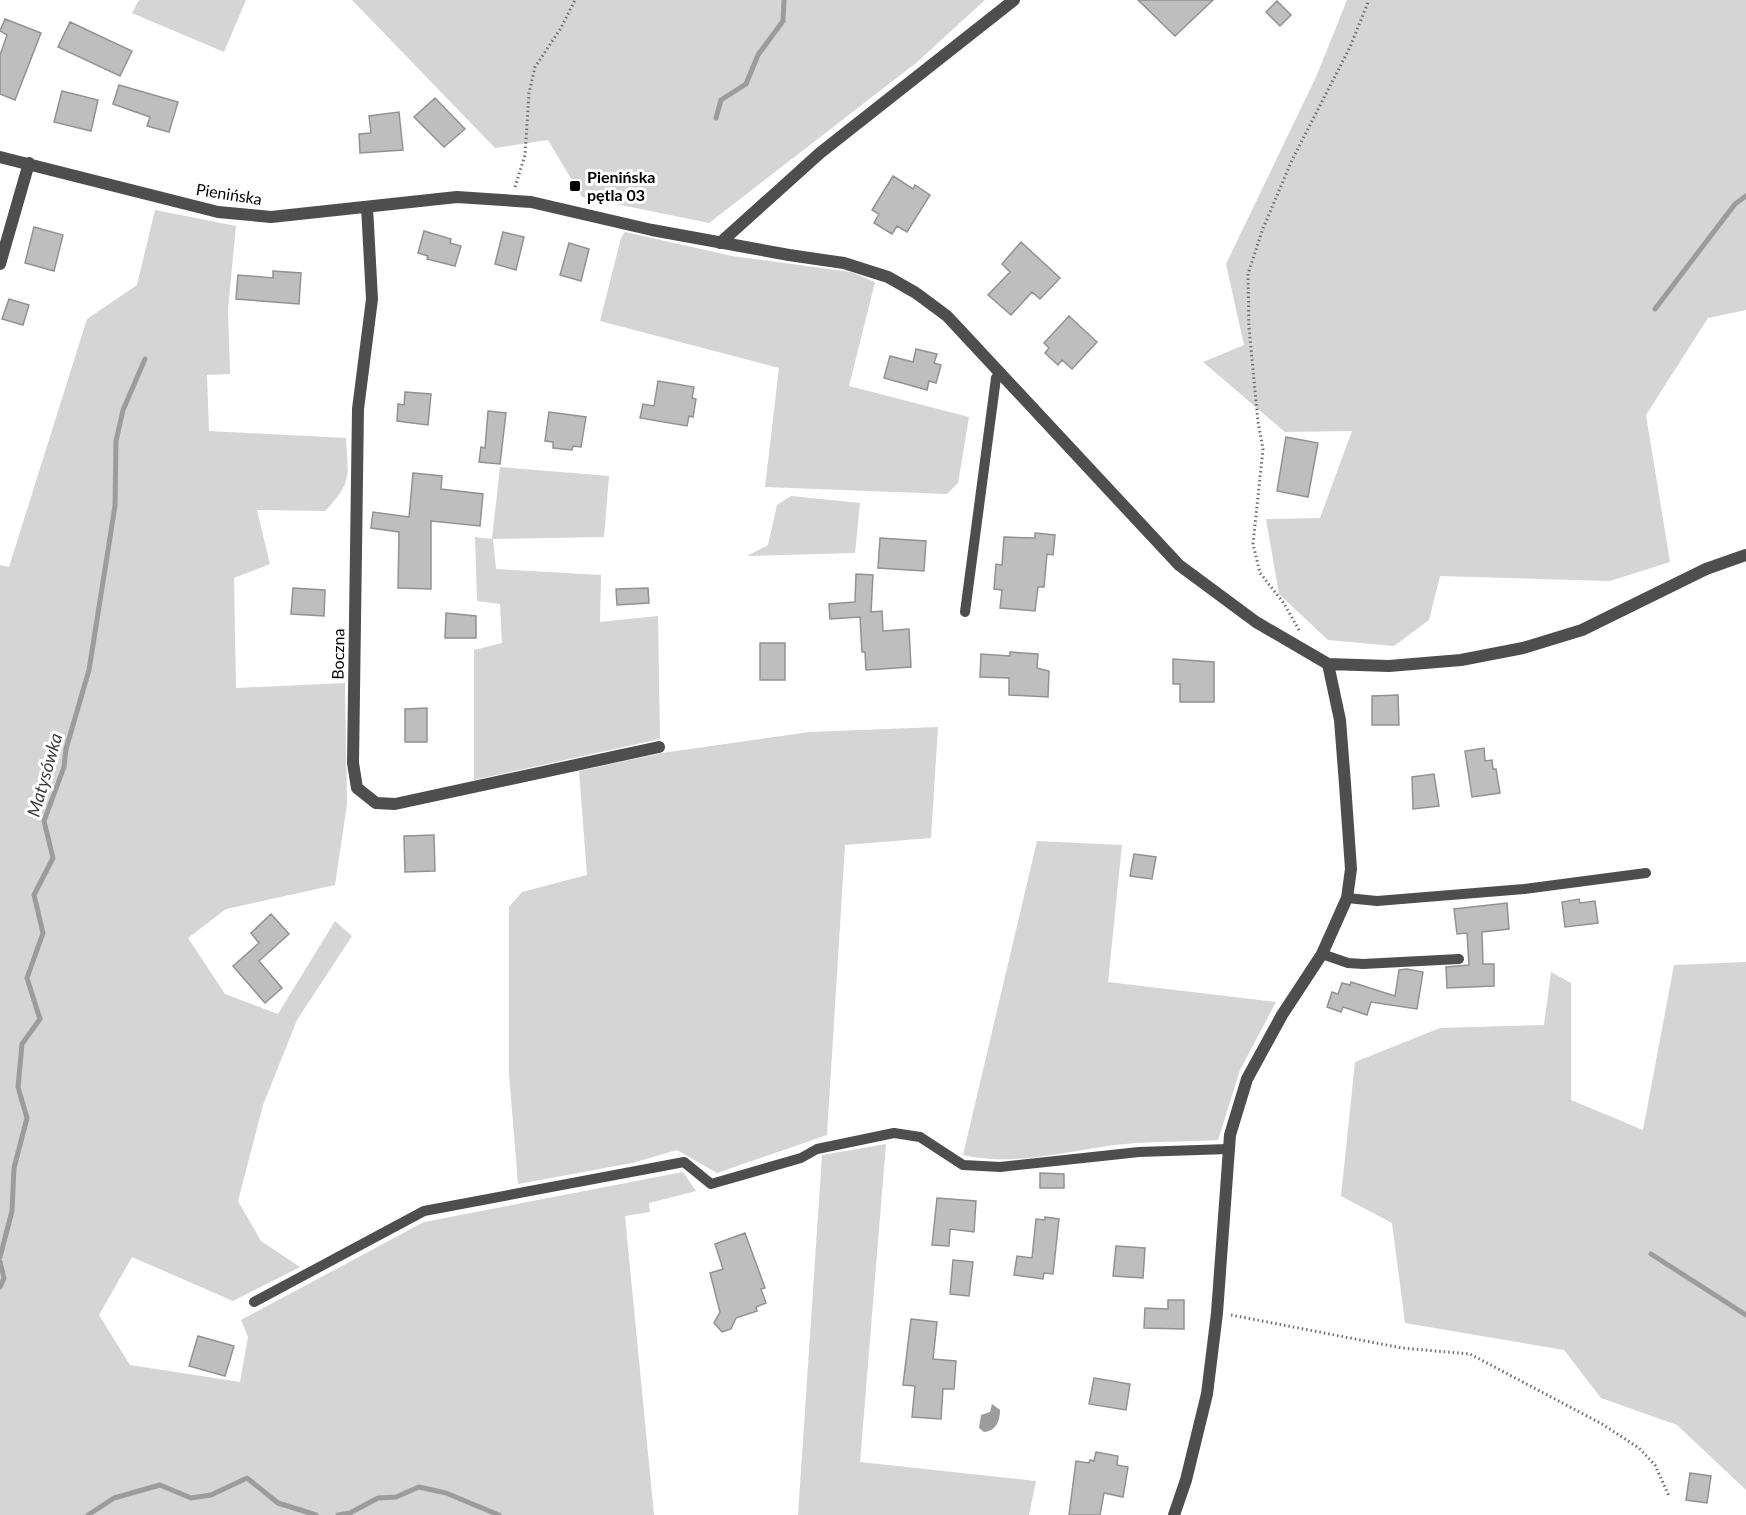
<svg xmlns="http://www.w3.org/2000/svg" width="1746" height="1515" font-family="Lato,sans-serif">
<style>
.green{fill:#d5d5d5}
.water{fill:#9c9c9c}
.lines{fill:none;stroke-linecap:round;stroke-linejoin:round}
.stream{stroke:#9c9c9c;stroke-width:5}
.building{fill:#bebebe;stroke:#929292;stroke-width:1.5}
.path{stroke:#707070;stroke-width:3;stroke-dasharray:1.5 3;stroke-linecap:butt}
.service{stroke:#4e4e4e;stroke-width:10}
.minor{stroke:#4e4e4e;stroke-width:12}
.poi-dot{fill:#000;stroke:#fff;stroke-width:2}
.labels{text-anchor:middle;stroke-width:6;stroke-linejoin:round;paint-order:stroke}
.poi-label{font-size:16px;font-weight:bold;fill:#000;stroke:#fff;text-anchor:start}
.street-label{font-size:16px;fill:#000;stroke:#fff}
.water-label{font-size:18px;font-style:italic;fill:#3d3d3d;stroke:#fff}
</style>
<rect width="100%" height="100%" fill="#fff"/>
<path class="green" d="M139,0H246L224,52L132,13Z
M352,0H985L916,63L709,223L582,197L548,140L495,148Z
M1347,0H1746V310L1708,318L1646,415L1670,562L1610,581L1440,576L1429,620L1394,646L1328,640L1279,594L1266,519L1320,518L1352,431L1285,432L1203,362L1244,345L1226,264L1316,77Z
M155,210L236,226L228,309L230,374L207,375L209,431L346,438C348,475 353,482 325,511L257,510L270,564L234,578L236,688L345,683L347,804L335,885L226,909L188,938L225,994L278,1014L335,921L352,936L297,1020L263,1105L238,1201L261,1241L300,1267L233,1301L132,1257L99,1315L130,1365L240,1382L248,1337L241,1320L424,1222L683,1172L696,1191L649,1203L650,1212L625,1216L654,1515H0V565L9,567L87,319L137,285Z
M625,232L732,256L851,272L875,282L849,386L969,417L958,483L947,494L765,487L779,368L600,321L621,238Z
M500,467L609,476L604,537L493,539L496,569L601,575L600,622L658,616L660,739L474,780V650L502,643L500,604L477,601L475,537L492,539Z
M791,496L860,503L855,553L747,556L768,545L777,505Z
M938,727L931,838L845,845L827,1135L717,1173L677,1150L632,1163L518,1184L509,1074V907L522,892L587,875L579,771L662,753L810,732Z
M1037,841L1122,845L1108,982L1276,1002L1240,1070L1218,1140C1184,1142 1149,1141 1115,1145C1066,1151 1013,1167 963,1155Z
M1746,962V1490L1677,1425L1601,1398L1564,1350L1405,1323L1392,1223L1341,1196L1355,1062L1440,1028L1544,1025L1551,972L1571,983V1100L1643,1130L1674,965Z
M886,1144L860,1462L1036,1481L1029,1515H798L822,1155Z"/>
<path class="water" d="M992,1404L1000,1410C1000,1421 996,1431 984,1432L979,1428L981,1415L990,1412Z"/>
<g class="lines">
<path class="stream" d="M716,118L721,100L746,84L758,55L783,21L784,0
M1655,309L1735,204L1746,196
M1651,1254L1746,1315
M0,1257L12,1211L14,1168L27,1118L18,1087L22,1044L40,1019L27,978L43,933L34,895L53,858L44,821L64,767L66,749L89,670L115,506L116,441L123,410L145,359
M0,1262L4,1278L0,1287
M88,1515L114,1498L160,1485L191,1498L211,1495L247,1478L278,1503L316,1515
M338,1515L350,1513L378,1498L396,1497L419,1487L446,1493L499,1515"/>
</g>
<path class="building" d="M1138,0H1213L1175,36Z
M1277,1L1291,15L1280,26L1266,12Z
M5,19L41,33L15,100L0,94V55L7,35L0,31Z
M70,22L132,51L120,76L58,47Z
M119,85L178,102L169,132L147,126L150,117L113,104Z
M62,91L98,100L91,131L54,122Z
M435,98L465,129L444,147L414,117Z
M399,112L403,150L360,153L359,134L371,133L369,116Z
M893,176L913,189L915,185L930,195L907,232L897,226L892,234L874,223L879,214L872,210Z
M34,227L63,235L54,271L25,263Z
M424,231L451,239L450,243L461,246L455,266L427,259L428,256L418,253Z
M503,232L524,237L516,270L495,264Z
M1021,242L1060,278L1040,299L1032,292L1011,315L988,295L1010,272L1002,264Z
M569,243L589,249L581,281L560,275Z
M273,271L301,273L299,304L236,299L238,275L273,278Z
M9,299L29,305L23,325L2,319Z
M1069,316L1097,342L1072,369L1062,360L1058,365L1045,353L1049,348L1044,343Z
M916,349L937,354L934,363L941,365L936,383L929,381L927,390L884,378L890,356L913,362Z
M658,381L694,387L692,398L696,399L693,417L689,416L687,426L640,418L643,404L654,406Z
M405,392L431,394L428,425L397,421L398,404L404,405Z
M488,411L506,413L500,464L479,462L481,447L485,448Z
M549,412L586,417L581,447L573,446L572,450L553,448V442L545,441Z
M1286,437L1318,443L1308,497L1277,491Z
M413,473L442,476L441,489L483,494L480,526L431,521V589L398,588L399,532L371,528L373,512L409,517Z
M1035,533L1055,535L1053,555L1047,554L1044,587H1038L1035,611L1000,608L1002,590L994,589L996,564L1002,565L1004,537L1035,538Z
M880,538L926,541L924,571L878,568Z
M856,574L873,575L871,612L882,611L883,631L909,629L911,667L866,670L865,652H862L860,617L830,619L829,604L855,602Z
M293,588L325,590L324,616L291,614Z
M648,588L649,603L617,605L616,589Z
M446,613L476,616V638H445Z
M760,643H785V680H760Z
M1010,652L1038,654L1037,668L1049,671L1048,697L1009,695V678L980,677L981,654L1010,656Z
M1173,659L1214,662V702H1180V684H1173Z
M1398,695L1399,725H1372V696Z
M427,708V742H405V709Z
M1484,748L1485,761L1492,760L1493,769H1496L1500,793L1472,797L1465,751Z
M1434,774L1439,806L1413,809L1412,777Z
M434,835L435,871L405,872L404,836Z
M1134,854L1156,857L1152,879L1130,876Z
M1579,899L1580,903L1595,901L1598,923L1565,927L1562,902Z
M1507,903L1509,929L1482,932L1483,964H1494V986L1447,988L1446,967L1469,965L1467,933L1457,934L1454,909Z
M271,914L289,934L259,961L282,988L265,1003L233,966L259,943L251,933Z
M1407,969L1423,972L1417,1009L1371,1002L1367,1015L1343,1007L1341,1012L1327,1007L1332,992L1338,994L1342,983L1350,985L1351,982L1395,996L1399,970Z
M1040,1173L1064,1174V1188H1040Z
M937,1198L976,1201L974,1232L950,1229L949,1246L932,1245Z
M1045,1217L1059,1219L1053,1274L1044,1273L1043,1279L1014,1275L1017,1256L1032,1258L1036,1219L1045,1220Z
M745,1233L765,1288L761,1289L766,1303L756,1307L757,1311L736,1318L731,1329L722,1332L714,1323L720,1312L710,1273L723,1269L715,1244Z
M1116,1246L1145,1248L1143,1278L1113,1276Z
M953,1260L973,1262L969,1296L950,1294Z
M1168,1300H1184V1329L1144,1328L1145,1308L1168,1309Z
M911,1319L937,1322L933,1359L956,1361L954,1389H943L941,1419L912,1417L915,1386L903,1385Z
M198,1336L234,1346L225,1376L189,1366Z
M1094,1378L1130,1384L1126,1410L1089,1404Z
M1096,1452L1118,1456L1117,1465L1128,1467L1123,1497L1104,1493L1100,1515H1069L1076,1461L1089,1463L1090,1460L1094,1461Z
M1690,1473L1711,1476L1707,1503L1686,1500Z"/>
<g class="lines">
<path class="path" d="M515,187L525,155L529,93L535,67L561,28L575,0
M1299,630L1283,602L1260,573L1253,544L1263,449L1258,422L1249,328L1248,274L1262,231L1292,160L1350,47L1369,0
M1231,1315L1402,1348L1470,1354L1602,1424L1639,1448L1655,1465L1669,1496"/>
<path class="service" d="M965,612L996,378L1000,372
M1347,898L1377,901L1524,889L1646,873
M1322,954L1348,963L1363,964L1459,959
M254,1302L424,1211L684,1162L711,1184L801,1158L817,1149L894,1133L920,1137L963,1165L1000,1167L1139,1152L1228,1149"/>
<path class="minor" d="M0,157L218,212L271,217L457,197L531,202L652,230L789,255L844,263L888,277L916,293L947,316L1179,565L1256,622L1328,664L1389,666L1461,660L1523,648L1582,630L1706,569L1746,555
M367,207L372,299L358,409L353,763L357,788L376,803L395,804L659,747
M720,243L820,153L1014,0
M0,264L29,163
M1174,1515L1186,1480L1207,1394L1217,1313L1230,1135L1247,1079L1282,1015L1322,954L1347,898L1351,869L1345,784L1340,720L1328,664"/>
</g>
<rect class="poi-dot" x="569" y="180" width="12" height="12" rx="3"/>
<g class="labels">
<g class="poi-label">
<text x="587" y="183">Pienińska<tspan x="587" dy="18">pętla 03</tspan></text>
</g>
<g class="street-label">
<text transform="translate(229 194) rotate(9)" y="6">Pienińska</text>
<text transform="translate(338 654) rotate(-89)" y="6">Boczna</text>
</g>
<g class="water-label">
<text transform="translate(45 775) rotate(-74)" y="6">Matysówka</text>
</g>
</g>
</svg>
